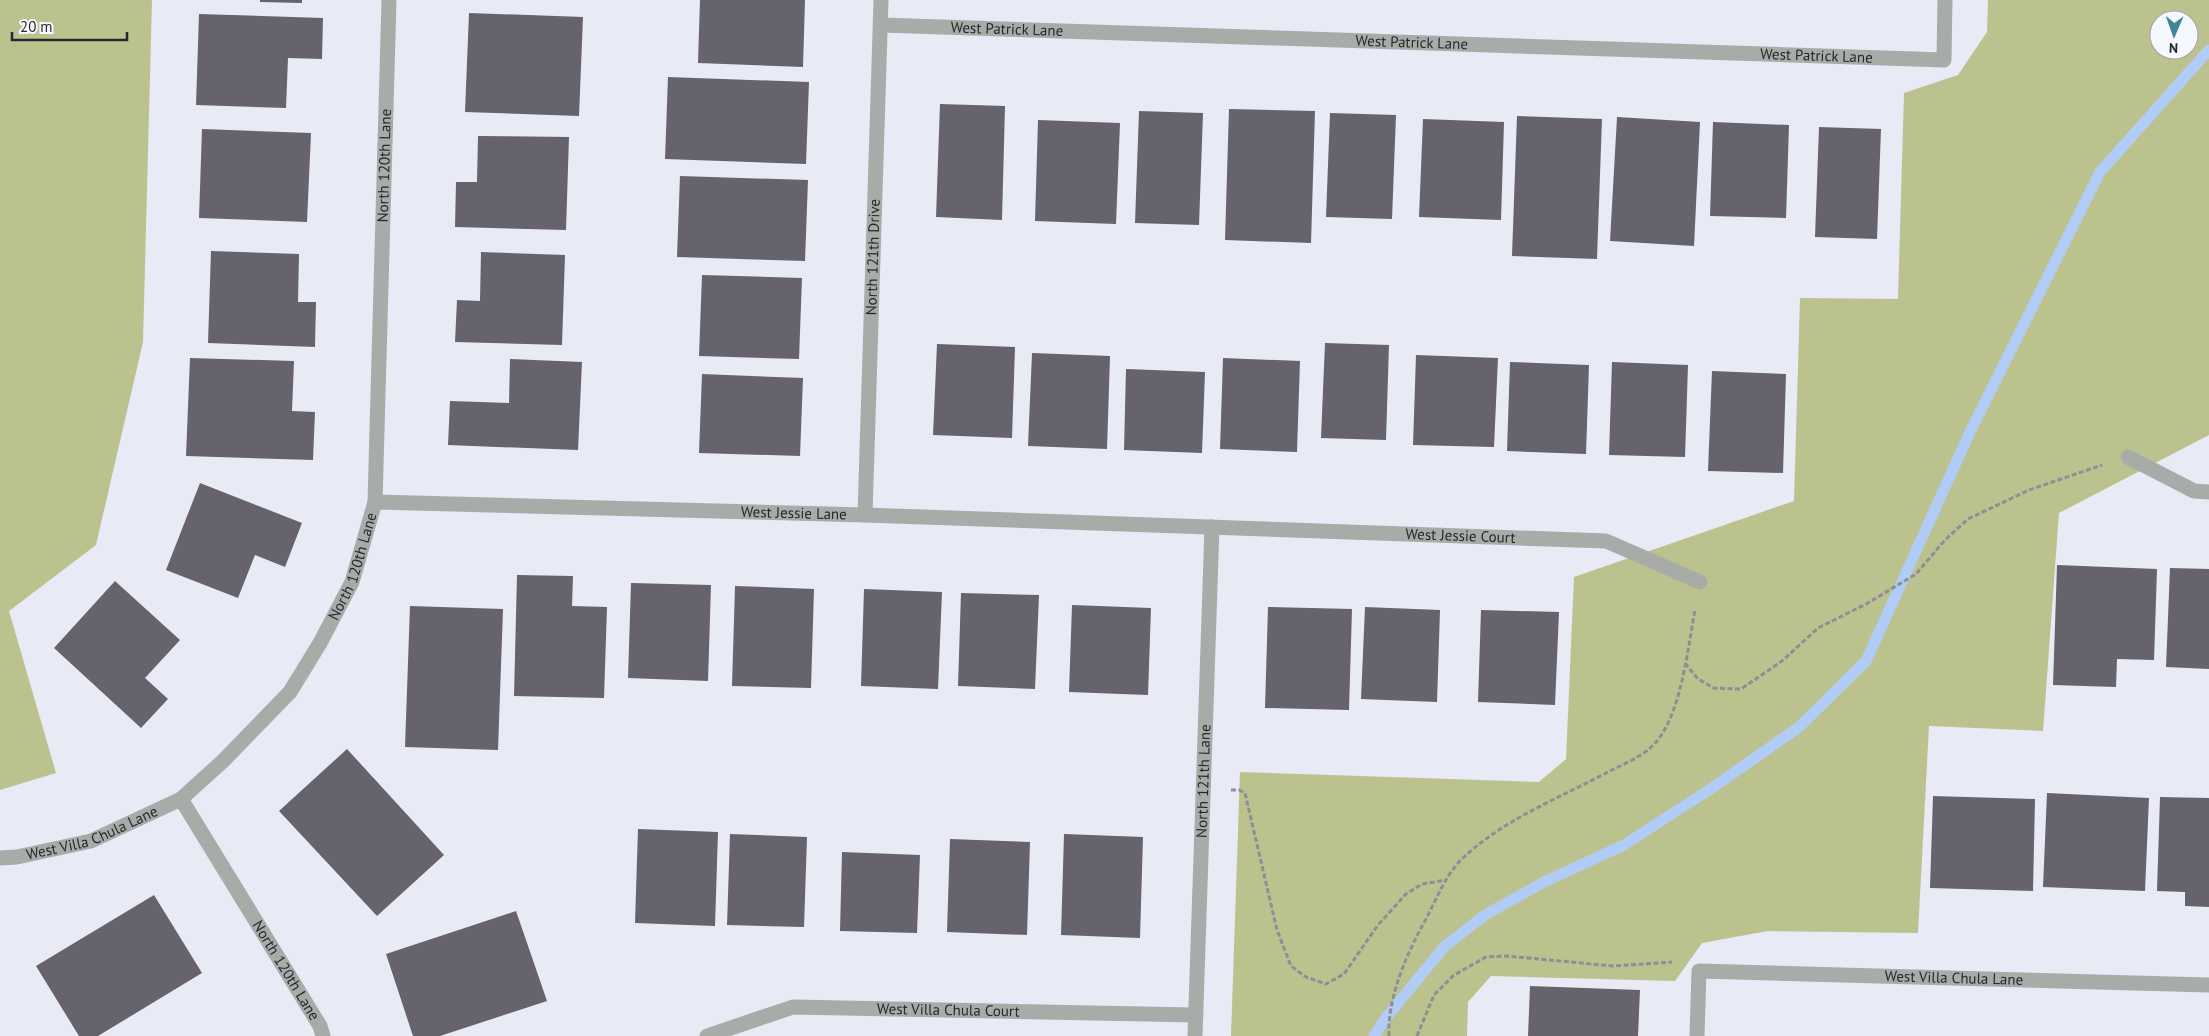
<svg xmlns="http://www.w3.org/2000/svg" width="2209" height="1036" font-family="'PT Sans',sans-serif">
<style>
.green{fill:#bcc28e;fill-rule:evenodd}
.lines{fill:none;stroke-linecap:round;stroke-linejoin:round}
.stream{stroke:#b1ccf6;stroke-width:11}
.building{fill:#66636d}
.path{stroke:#8d8e96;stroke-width:3;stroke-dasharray:5 2.5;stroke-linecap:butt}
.minor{stroke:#a7aca8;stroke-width:15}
.labels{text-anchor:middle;stroke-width:5;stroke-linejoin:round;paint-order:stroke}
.street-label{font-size:15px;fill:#27282c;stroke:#f6f8ff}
</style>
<rect width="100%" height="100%" fill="#e8eaf5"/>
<path class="green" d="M0,0H152L143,342L96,545L9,611L56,773L0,790Z
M1988,0H2209V435L2059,513L2043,731L1929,726L1918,933L1768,931L1702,943L1675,981L1491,976L1468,1002L1467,1036H1231L1240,772L1539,782L1566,759L1574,577L1794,501L1800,298L1898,299L1904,93L1958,75L1987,32ZM2159,20H2189V50H2159Z"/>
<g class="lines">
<path class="stream" d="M1374,1036L1385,1019L1444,947L1485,915L1544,882L1624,845L1715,786L1799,727L1866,661L1970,432L2100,172L2209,50"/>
</g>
<path class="building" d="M260,0H302V3L260,2Z
M700,0H805L803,67L698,63Z
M469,13L583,17L579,116L465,112Z
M199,14L323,18L322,59L288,58L286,108L196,105Z
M668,77L809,82L806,164L665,159Z
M940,104L1005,106L1002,220L936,217Z
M1229,109L1315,111L1311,243L1225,240Z
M1139,111L1203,113L1199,225L1135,223Z
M1330,113L1396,115L1392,219L1326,217Z
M1517,116L1602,119L1597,259L1512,256Z
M1617,117L1700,122L1694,246L1610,241Z
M1423,119L1504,122L1501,220L1419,217Z
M1038,120L1120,123L1116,224L1035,221Z
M1713,122L1789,125L1786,218L1710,216Z
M1819,127L1881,129L1877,239L1815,237Z
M202,129L311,133L307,222L199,218Z
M478,136L569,137L566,230L455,227L456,182H477Z
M680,176L808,180L805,261L677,257Z
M211,251L299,254L298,302H316L315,347L208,343Z
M481,252L565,255L562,345L455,342L457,300L480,301Z
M702,275L802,278L799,359L699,356Z
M1325,343L1389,345L1386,440L1321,438Z
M937,344L1015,347L1012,438L933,435Z
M1032,353L1110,356L1107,449L1028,446Z
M1416,355L1498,358L1494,447L1413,445Z
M190,358L294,361L292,411L315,412L313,460L186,456Z
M1223,358L1300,361L1297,452L1220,449Z
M510,359L582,362L578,450L448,445L450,401L509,403Z
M1510,362L1589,365L1586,454L1507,451Z
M1612,362L1688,365L1685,457L1609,455Z
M1126,369L1205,372L1202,453L1124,450Z
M1712,371L1786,374L1783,473L1708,471Z
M702,374L803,378L800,456L699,453Z
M200,483L302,523L285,567L255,555L238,598L166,570Z
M2057,565L2157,569L2154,660L2117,659L2116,687L2053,685Z
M2170,568L2209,569V669L2166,667Z
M517,575L573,576L572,606L607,607L604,698L514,696Z
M115,581L180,640L145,678L168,699L141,728L54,648Z
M631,583L711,585L708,681L628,678Z
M735,586L814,589L811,688L732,686Z
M864,589L942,592L938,689L861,686Z
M961,593L1039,595L1035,689L958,686Z
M1072,605L1151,608L1148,695L1069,692Z
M410,606L503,609L498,750L405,747Z
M1268,607L1352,609L1349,710L1265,708Z
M1365,607L1440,610L1437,702L1361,699Z
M1481,610L1559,612L1555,705L1478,702Z
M347,749L444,855L377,916L279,811Z
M2047,793L2149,798L2145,891L2043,887Z
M1933,796L2035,799L2033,891L1930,888Z
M2160,797L2209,798V907L2185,906V892L2157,891Z
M638,829L718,832L715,926L635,923Z
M730,834L807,837L804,927L727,925Z
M1064,834L1143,837L1140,938L1061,935Z
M950,839L1030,842L1027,935L947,932Z
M842,852L920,855L917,933L840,931Z
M154,895L202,973L98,1036H79L36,966Z
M516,911L547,1001L440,1036H413L386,954Z
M1530,986L1640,990L1638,1036H1528Z"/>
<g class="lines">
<path class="path" d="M1685,663L1698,679L1714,688L1741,689L1782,661L1818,628L1868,603L1916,574L1945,540L1968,519L2029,490L2102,465
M1231,790H1239L1245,793L1277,930L1291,966L1306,977L1326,984L1344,974L1378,925L1406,894L1422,884L1446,880
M1389,1036C1387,1001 1405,958 1421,928C1434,906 1443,878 1461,860C1499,822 1557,799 1604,774C1623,764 1647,756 1660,737C1682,706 1688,647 1695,610
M1417,1036L1434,995L1454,975L1486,957L1507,956L1613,966L1672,962"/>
<g class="minor">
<path id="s1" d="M881,25L1944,60L1945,0"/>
<path d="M2128,457L2194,491L2209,492"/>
<path id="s2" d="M375,502L865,515L1606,541L1700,582"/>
<path id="s3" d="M865,515L881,0"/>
<path id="s4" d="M181,799L320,1026L323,1036"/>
<path id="s5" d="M0,858L17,857L91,841L181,799L223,761L290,692L320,643L352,582L375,502L389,0"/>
<path id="s6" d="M707,1036L793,1007L1196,1015"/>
<path id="s7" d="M1195,1036L1212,527"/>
<path id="s8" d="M1697,1036L1699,971L2209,985"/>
</g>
</g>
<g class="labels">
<g class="street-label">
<text dy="5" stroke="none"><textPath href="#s1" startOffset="126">West Patrick Lane</textPath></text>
<text dy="5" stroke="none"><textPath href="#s1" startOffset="531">West Patrick Lane</textPath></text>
<text dy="5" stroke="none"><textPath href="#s1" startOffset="936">West Patrick Lane</textPath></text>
<text dy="5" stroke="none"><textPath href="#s5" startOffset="891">North 120th Lane</textPath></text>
<text dy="5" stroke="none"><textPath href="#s3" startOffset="258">North 121th Drive</textPath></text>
<text dy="5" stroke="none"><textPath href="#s2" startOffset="419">West Jessie Lane</textPath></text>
<text dy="5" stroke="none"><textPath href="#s2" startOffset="1086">West Jessie Court</textPath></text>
<text dy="5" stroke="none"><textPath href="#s5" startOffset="486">North 120th Lane</textPath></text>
<text dy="5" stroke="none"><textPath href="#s7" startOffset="255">North 121th Lane</textPath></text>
<text dy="5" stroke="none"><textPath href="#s5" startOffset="96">West Villa Chula Lane</textPath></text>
<text dy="5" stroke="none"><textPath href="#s4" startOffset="201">North 120th Lane</textPath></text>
<text dy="5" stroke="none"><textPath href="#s8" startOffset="320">West Villa Chula Lane</textPath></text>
<text dy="5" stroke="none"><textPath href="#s6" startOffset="246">West Villa Chula Court</textPath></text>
</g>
</g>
<g transform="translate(2174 35) rotate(182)"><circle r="24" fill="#f6f8ff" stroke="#a3a5ab"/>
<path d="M0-4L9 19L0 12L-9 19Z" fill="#428694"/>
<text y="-8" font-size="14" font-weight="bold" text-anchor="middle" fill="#27282c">N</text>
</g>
<path d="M12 32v8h115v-8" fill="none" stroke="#27282c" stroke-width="2.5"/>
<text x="20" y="32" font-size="15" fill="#27282c" stroke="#f6f8ff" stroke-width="4" paint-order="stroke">20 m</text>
</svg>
